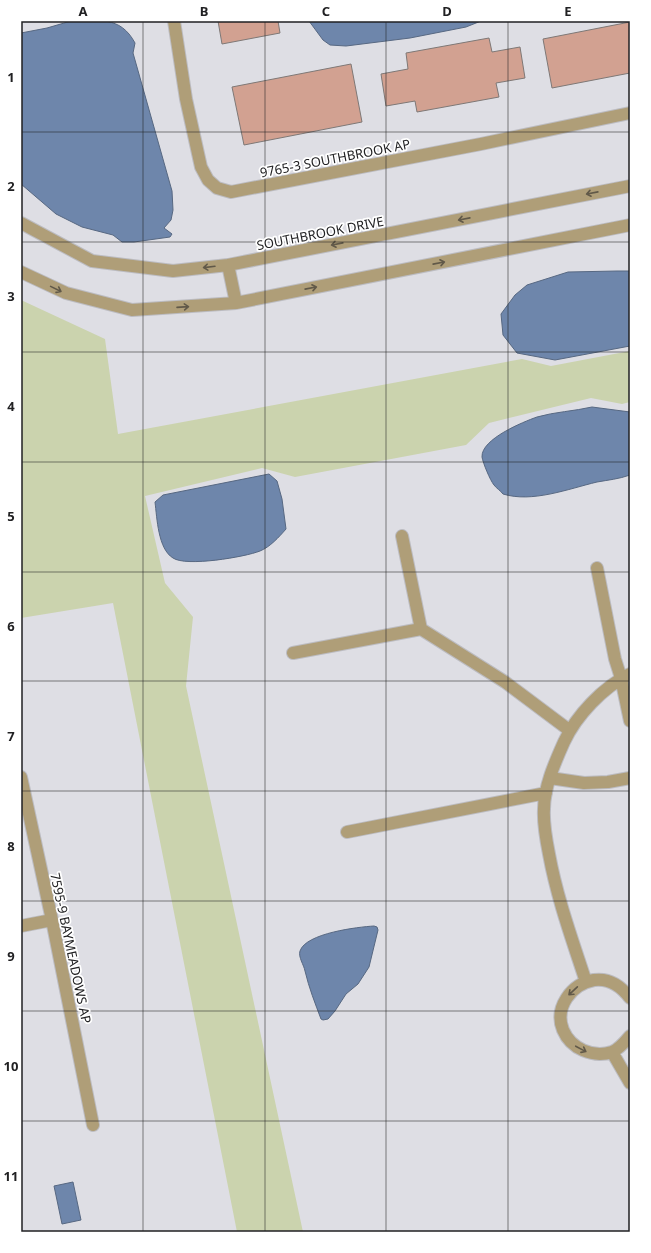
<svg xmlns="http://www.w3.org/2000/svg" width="651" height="1253" font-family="'Noto Sans',sans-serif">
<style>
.green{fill:#cbd3ae}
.water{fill:#6e86ab;stroke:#576882}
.building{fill:#d2a191;stroke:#7e7876}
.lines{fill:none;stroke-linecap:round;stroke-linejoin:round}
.lane-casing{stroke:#bcbcc1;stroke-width:14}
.street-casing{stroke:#bcbcc1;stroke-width:14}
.lane{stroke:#af9e78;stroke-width:12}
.street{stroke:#af9e78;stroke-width:12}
.oneway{stroke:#615949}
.grid{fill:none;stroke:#212123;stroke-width:1;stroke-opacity:0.55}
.labels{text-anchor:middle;stroke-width:3.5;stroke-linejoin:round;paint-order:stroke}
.street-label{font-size:13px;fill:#212123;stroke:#fff}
.neatline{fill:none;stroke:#212123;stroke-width:1.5}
.grid-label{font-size:13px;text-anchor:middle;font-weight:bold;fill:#212123}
</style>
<rect width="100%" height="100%" fill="#dedee4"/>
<path class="green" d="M21,300L105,339L118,434L522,359L551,366L630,351V402L622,404L591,398L489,423L466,445L295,477L262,468L145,496L165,583L193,617L186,686L303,1232H237L113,603L21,618Z"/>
<path class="water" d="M71,21C98,21 120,15 135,43L133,53L172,191L173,210L171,220L164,228L172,234L170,237L134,242H122L113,235L82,227L56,214L21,184V33L47,28Z
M309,21H481L466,27L410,38L346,46L330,45L323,40Z
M617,271H630V346L555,360L517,353L503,335L501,314L515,295L527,285L568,272Z
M592,407L630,412V475C619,479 608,480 597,482C568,489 532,503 503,494C500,490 497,489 494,485C490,480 483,463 482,457C481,439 523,422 537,417C554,412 575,411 592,407Z
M269,474L277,481L282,499L286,529C279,537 270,547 260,551C245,557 186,567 173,558C158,549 157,518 155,502L163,495Z
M374,926L377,927L378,930L369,967L358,984L346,994L335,1011L328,1019L323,1020L321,1019C315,1003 309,988 305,971C304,965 298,957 300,951C306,933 358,927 374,926Z
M73,1182L81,1220L62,1224L54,1186Z"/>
<path class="building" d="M218,21H278L280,33L222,44Z
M630,22V73L552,88L543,39Z
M489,38L492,52L520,47L525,78L496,83L499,97L417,112L415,101L386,106L381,74L408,69L406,53Z
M351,64L362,122L244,145L232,87Z"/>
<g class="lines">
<g class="lane-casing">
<path id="lane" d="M621,678L630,721
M550,778L584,783L608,782L630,778"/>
</g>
<g class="street-casing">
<path id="street" d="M174,21L186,99L201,167L208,180L217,188L231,192L481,144L630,113
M21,223L92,261L173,271L228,265L630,186
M228,265L236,303
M21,272L66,293L132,310L236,303L630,225
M402,536L421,629
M597,568L615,659L621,678
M421,629L505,682L569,730
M293,653L421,629
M21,777L52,920L93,1125
M347,832L546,793
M21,926L52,920
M586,982C572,939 557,898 549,854C546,839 543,824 544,809C544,787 555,762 564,742C576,716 603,687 630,674
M630,998C621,986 609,978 594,980C571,984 554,1008 563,1030C571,1049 593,1058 612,1052C619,1049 625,1042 630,1036
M612,1052L630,1083"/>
</g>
<use href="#lane" class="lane"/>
<use href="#street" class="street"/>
</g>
<defs><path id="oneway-shaft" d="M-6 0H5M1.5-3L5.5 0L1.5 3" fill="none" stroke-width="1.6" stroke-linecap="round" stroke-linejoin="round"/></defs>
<g class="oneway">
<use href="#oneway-shaft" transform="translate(592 193) rotate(169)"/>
<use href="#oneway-shaft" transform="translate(464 219) rotate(169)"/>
<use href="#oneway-shaft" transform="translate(337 244) rotate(169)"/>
<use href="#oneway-shaft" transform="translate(439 263) rotate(-11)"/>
<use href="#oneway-shaft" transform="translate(209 267) rotate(173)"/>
<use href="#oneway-shaft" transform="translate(311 288) rotate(-11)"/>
<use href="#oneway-shaft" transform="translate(56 289) rotate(26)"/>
<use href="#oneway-shaft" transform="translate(183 307) rotate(-4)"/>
<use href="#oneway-shaft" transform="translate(573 991) rotate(137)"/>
<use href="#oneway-shaft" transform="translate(581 1049) rotate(28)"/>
</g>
<path class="grid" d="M143,21V1232M265,21V1232M386,21V1232M508,21V1232M21,132H630M21,242H630M21,352H630M21,462H630M21,572H630M21,681H630M21,791H630M21,901H630M21,1011H630M21,1121H630"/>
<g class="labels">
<g class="street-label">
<text transform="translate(335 158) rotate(-11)" y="5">9765-3 SOUTHBROOK AP</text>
<text transform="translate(320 233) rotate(-11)" y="5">SOUTHBROOK DRIVE</text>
<text transform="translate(71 948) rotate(78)" y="5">7595-9 BAYMEADOWS AP</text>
</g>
</g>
<rect width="651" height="1253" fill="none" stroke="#ffffff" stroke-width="44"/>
<rect x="22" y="22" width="607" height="1209" class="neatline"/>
<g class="grid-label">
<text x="83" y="16">A</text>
<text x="204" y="16">B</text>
<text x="326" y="16">C</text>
<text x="447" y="16">D</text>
<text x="568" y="16">E</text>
<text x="11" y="82">1</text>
<text x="11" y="191">2</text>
<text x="11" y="301">3</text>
<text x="11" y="411">4</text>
<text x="11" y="521">5</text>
<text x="11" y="631">6</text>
<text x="11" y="741">7</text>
<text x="11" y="851">8</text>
<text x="11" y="961">9</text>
<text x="11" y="1071">10</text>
<text x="11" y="1181">11</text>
</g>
</svg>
